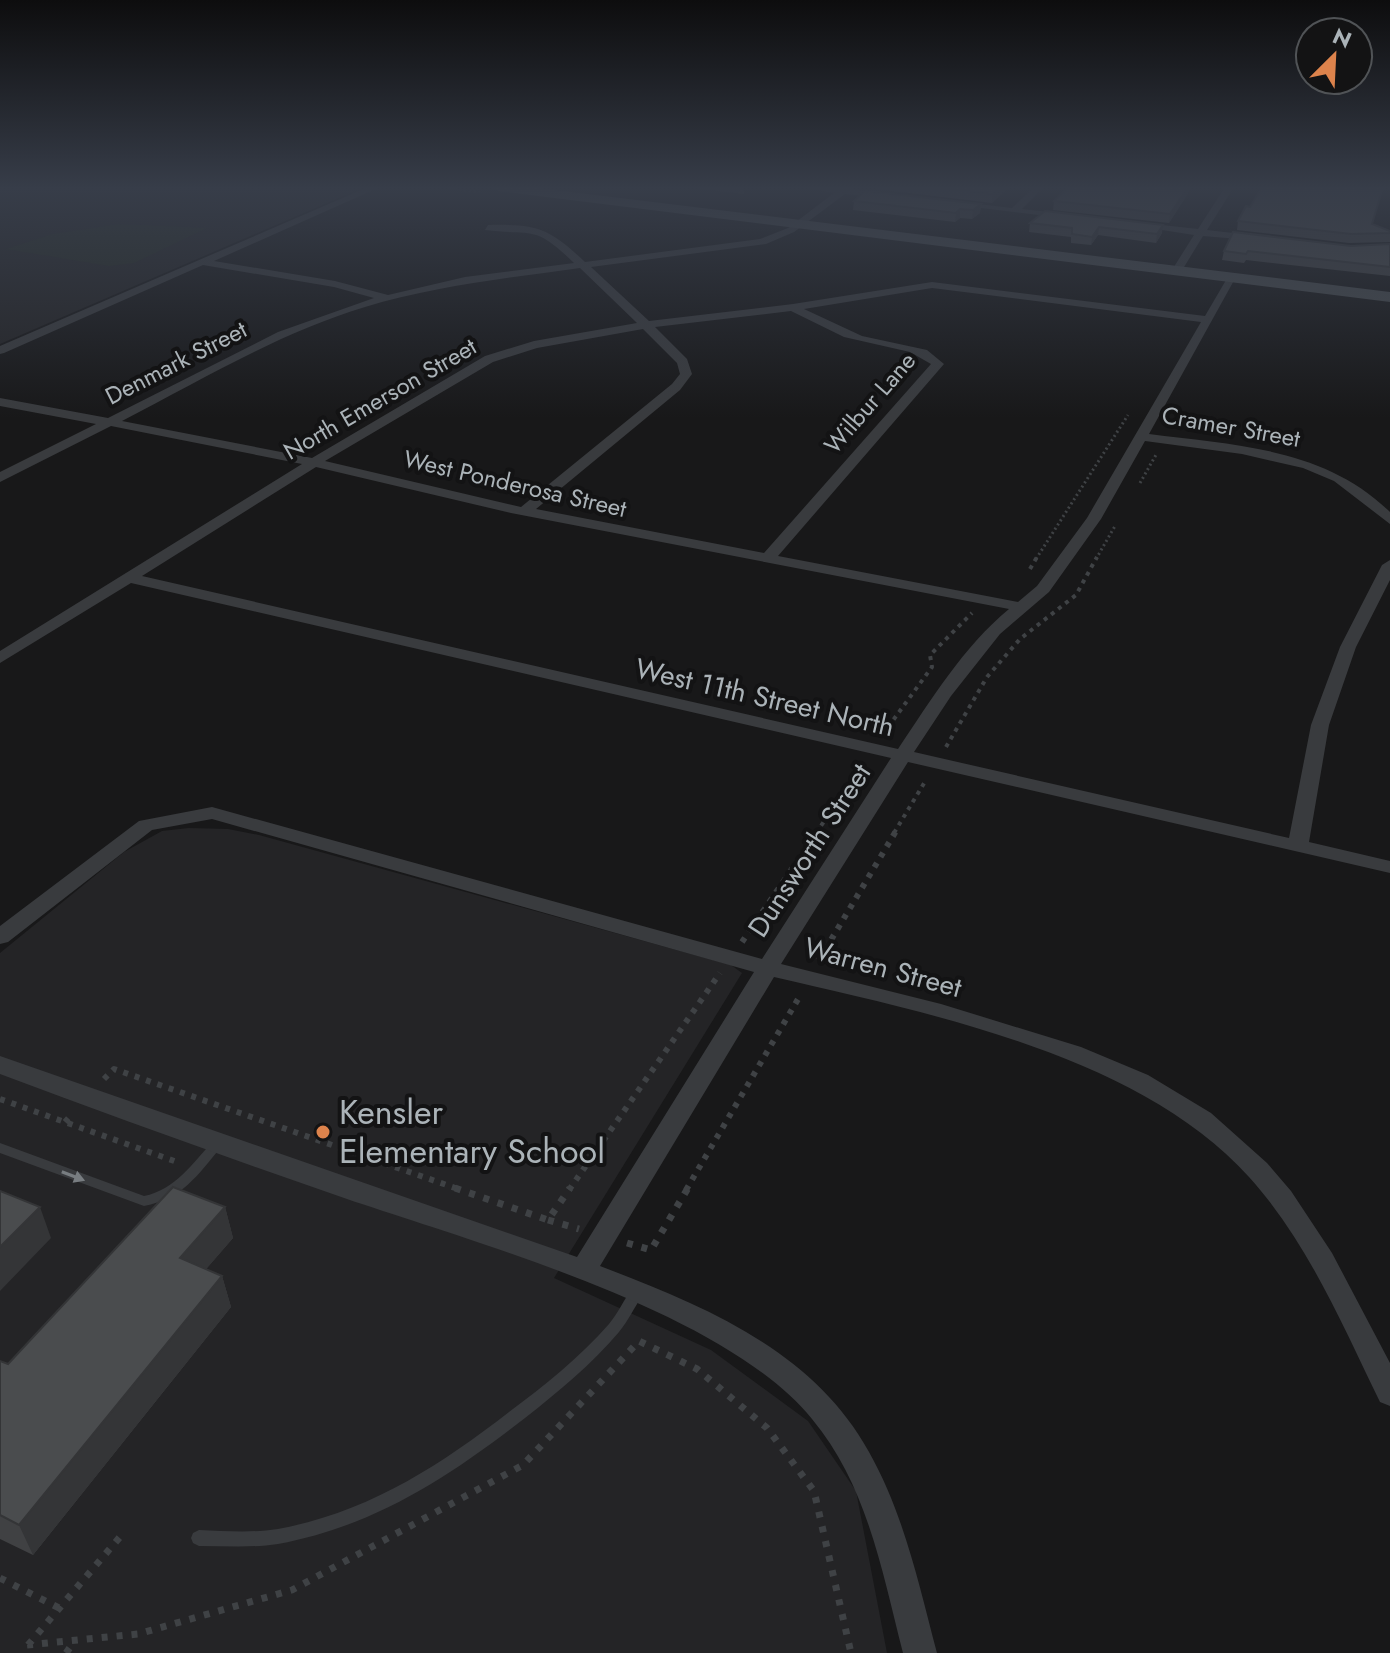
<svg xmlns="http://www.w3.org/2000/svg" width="1390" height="1653" font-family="Jost,sans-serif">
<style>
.built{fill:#242426}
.green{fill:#252b24}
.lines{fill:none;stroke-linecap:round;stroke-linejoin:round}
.path-far3{stroke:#3f4245;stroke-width:3;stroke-dasharray:2 3;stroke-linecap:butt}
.path-far2{stroke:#3f4245;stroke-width:4;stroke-dasharray:4 5;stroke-linecap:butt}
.path-far1{stroke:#3f4245;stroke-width:6;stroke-dasharray:5 7;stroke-linecap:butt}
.path{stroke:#3f4245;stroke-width:7;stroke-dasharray:6 9;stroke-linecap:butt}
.lane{fill:#393b3e;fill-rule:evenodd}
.street{fill:#393b3e;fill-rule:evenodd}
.secondary{fill:#474b4e;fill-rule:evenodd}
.wall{fill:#404143}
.shaded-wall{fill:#343537}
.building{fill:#4a4c4e;stroke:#343537;stroke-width:2}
.oneway{fill:#787d81}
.poi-dot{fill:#dd834c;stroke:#131314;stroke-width:3}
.labels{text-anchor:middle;stroke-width:8;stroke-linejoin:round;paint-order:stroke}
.far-street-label{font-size:24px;fill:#abb3b8;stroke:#131314}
.street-label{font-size:28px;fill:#abb3b8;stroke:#131314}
.near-poi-label{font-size:34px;fill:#abb3b8;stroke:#131314;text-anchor:start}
</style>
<rect width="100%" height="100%" fill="#181819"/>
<path class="built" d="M0,187H364L0,344Z
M189,828L228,829L259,835L731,965L742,973L554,1278L711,1350L808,1421L856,1491L887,1653H0V953L124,852L162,831Z"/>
<path class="green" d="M119,224L207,228L134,263L109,266L6,249L53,234Z"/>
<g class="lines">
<path class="path-far3" d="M439,187L480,192
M1140,483L1157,453
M1036,559L1128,415
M1096,559L1115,526"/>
<path class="path-far2" d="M1030,569L1037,557
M883,734L932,667L930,655L972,613
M946,747L987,677L1020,639L1076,595L1097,557
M816,833L865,762
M894,833L926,780"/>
<path class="path-far1" d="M742,942L818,831
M806,945L824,950
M819,960L896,831
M104,1079L114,1069L461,1190
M0,1099L180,1163
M65,1122L73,1113
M569,1190L720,973
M686,1190L801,994"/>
<path class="path" d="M455,1188L548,1220L570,1188
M548,1220L579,1229
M627,1243L651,1250L688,1188
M0,1578L59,1608
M27,1645L138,1634L292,1590L523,1465L639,1341L697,1369L767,1428L814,1491L851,1653
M28,1645L125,1531
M66,1653L74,1642"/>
<path class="lane" d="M217,1139L221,1141L223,1144L221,1147C198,1175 182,1199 144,1206L0,1153V1143L144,1196C175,1190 193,1163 213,1141Z
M637,1286L642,1288L644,1292L642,1296C634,1308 628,1321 619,1332C592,1364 558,1392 525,1418C449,1477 375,1526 278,1544C252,1548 225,1546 199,1546L193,1543L191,1538L193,1533L199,1530C225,1531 252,1533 278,1529C368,1512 438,1467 509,1412C544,1386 580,1357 609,1324C618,1313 624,1300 632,1288Z"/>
<path class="street" d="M368,187H380L214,261L335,281L388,295L465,277L574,263C534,224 535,236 485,230L488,225C538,224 549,228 585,262L760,239L788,228L834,193L802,187H852L851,189L894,196L889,199L845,194L794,232L766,244L591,267L649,321L793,304L932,282L1205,316L1229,275H1237L1149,434C1235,445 1325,448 1390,512V524L1334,481L1303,468L1242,454L1145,441L1101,519L1049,592L1000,634L951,696L914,752L1289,838L1311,725L1340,647L1382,565L1390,560V580L1356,647L1329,725L1309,842L1390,861V873L908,762L781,964L941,1004L1081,1047L1148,1075L1211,1113L1267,1163L1291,1191L1332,1253L1390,1363V1406L1380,1402C1342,1324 1307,1241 1249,1177C1139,1055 928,1013 774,977L600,1266C704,1306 813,1350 869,1452C904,1514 919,1585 937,1653H903C882,1571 867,1485 812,1419C724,1311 479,1244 347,1199C231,1159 115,1117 0,1074V1056L577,1257L754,972L212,819L152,830L8,942L0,944V926L139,821L212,807L762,959L891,758L131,583L0,663V651L302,464L111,426L0,482V472L96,424L0,406V398L108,418L278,332L374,298L334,287L203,265L4,353L0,354V346ZM580,268L637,323L534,341L485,356L312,458L122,421C201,380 279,333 365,307C435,286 508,278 580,268ZM932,288L1201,322L1087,518L1037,586L1018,602L778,556L944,364L927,350L862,336L804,309ZM791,311L844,337L910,352L931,364L764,553L536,509L680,390L692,374L687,359L655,327ZM643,329L677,363L680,374L672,384L521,507L325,461L493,362L537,348ZM316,467L511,513L1009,609C963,647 931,700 898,749L142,576Z
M1034,187H1044L1022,209L1068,214L1071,219L948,204L953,201L1012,208Z
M1225,187H1234L1207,230L1259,236L1263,241L1203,236L1181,272L1177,273L1172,270L1194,235L1130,225L1135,222L1198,229Z"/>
<path class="secondary" d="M491,187H530L1390,292V302L498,191Z"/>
</g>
<path class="wall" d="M685,187H744V194Z
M876,187H1008L1007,189L992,203L876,189Z
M1068,187H1192L1169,223L1053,210L1054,201Z
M854,201L981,204L980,213L972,219L960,218L955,222L853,210Z
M1045,211L1162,233L1156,243L1098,235L1091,245L1071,243V237L1029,232L1030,223Z
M1238,221L1373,224L1390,231V242L1349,243L1237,230Z
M1390,244V276L1246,260L1244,263L1222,260L1224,251Z
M225,1207L233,1238L206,1269L222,1276L231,1307L33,1555L0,1539V1361L8,1364Z"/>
<path class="shaded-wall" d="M1001,187H1008L1007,189L992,203V194Z
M1188,187H1192L1169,223L1170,214Z
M981,204L980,213L972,219L973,210Z
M960,209V218L955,222L956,213Z
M1163,225L1162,233L1156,243L1157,234Z
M1099,227L1098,235L1091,245L1092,237Z
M40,1207L51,1238L0,1291V1247Z
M225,1207L233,1238L189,1289L180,1258Z
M222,1276L231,1307L33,1555L19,1525Z"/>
<path class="building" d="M930,187H1001L992,194Z
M1068,187H1099L1098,188L1101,187H1188L1170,214L1054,201Z
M1262,187H1383L1372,224L1390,231V233L1351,234L1238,221L1246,206L1250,207Z
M865,191L981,204L973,210L960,209L956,213L854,201Z
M1045,211L1163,225L1157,234L1099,227L1092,237L1072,234V228L1030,223Z
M1233,232L1351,246L1390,244V267L1248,251L1246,254L1224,251Z
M173,1187L225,1207L180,1258L222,1276L19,1525L0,1515V1361L8,1364Z
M0,1191L40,1207L0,1247Z"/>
<defs><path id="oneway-solid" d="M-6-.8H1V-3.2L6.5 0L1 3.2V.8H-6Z" transform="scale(2)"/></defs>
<use class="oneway" href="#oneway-solid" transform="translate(73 1176) rotate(21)"/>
<linearGradient id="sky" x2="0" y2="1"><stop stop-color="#0d0d0e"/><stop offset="0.45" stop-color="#373d49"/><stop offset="1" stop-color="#373d49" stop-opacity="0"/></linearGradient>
<rect width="1390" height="418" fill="url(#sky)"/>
<circle class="poi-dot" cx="323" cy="1132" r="8"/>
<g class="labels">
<g class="far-street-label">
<text transform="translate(176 363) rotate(-27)" y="8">Denmark Street</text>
<text transform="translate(380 399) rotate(-30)" y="8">North Emerson Street</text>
<text transform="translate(870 403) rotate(-49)" y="8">Wilbur Lane</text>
<text transform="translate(1231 427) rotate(10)" y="8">Cramer Street</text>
<text transform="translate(515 484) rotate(13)" y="8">West Ponderosa Street</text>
</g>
<g class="street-label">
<text transform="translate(765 697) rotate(13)" y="10">West 11th Street North</text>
<text transform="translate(809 850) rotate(-57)" y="10">Dunsworth Street</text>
<text transform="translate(883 967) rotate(15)" y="10">Warren Street</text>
</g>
<g class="near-poi-label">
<text x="339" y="1124">Kensler<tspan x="339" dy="39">Elementary School</tspan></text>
</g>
</g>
<g transform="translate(1334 56) rotate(24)"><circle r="38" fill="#131314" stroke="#505356" stroke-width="2"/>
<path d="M0-6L14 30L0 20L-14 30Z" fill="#dd834c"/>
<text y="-12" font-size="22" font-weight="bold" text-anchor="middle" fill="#abb3b8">N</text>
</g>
</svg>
